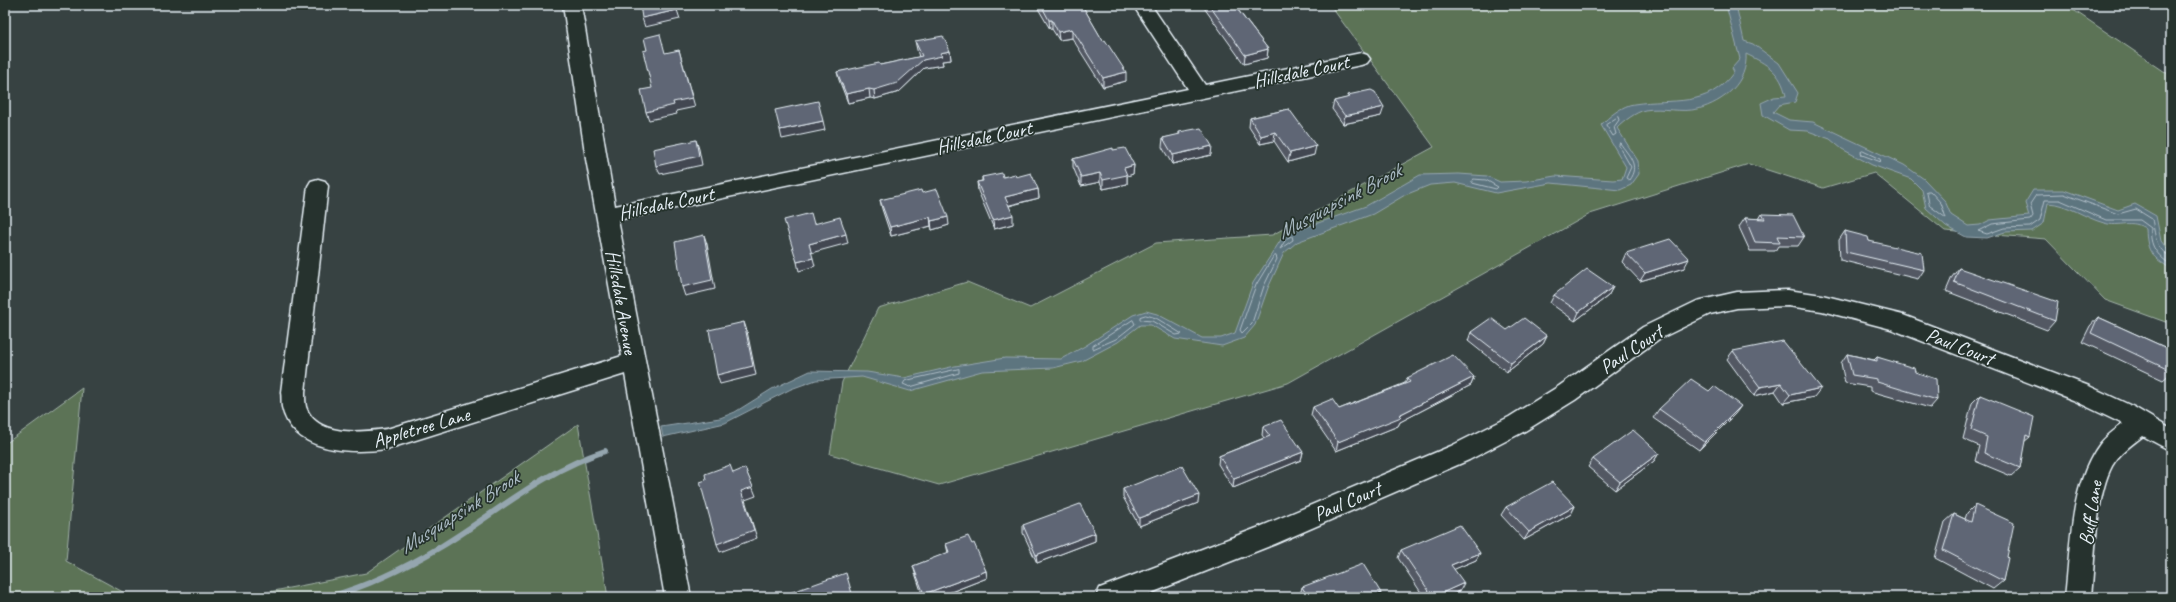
<svg xmlns="http://www.w3.org/2000/svg" width="2176" height="602" font-family="Caveat,sans-serif">
<style>
.green{fill:#5b7357;stroke:#a2b2a8}
.water{fill:#5d747f;stroke:#95a6af}
.lines{fill:none;stroke-linecap:round;stroke-linejoin:round}
.shore{stroke:#b0bfc8;stroke-width:1}
.stream{stroke:#95a6af;stroke-width:6}
.minor-casing{stroke:#e8f1f8;stroke-width:3}
.minor{fill:#26332d;fill-rule:evenodd}
.wall{fill:#525864;stroke:#e8f1f8}
.shaded-wall{fill:#424751;stroke:#e8f1f8}
.building{fill:#5f6674;stroke:#e8f1f8}
.labels{text-anchor:middle;stroke-width:3.5;stroke-linejoin:round;paint-order:stroke}
.street-label{font-size:20px;fill:#e8f1f8;stroke:#26332d}
.water-label{font-size:21px;font-style:italic;fill:#a9b9c2;stroke:#26332d}
</style>
<rect width="100%" height="100%" fill="#374242"/>
<filter id="ink" filterUnits="userSpaceOnUse"><feTurbulence type="fractalNoise" baseFrequency=".025" numOctaves="2"/><feDisplacementMap in="SourceGraphic" scale="8" xChannelSelector="R" yChannelSelector="G"/><feConvolveMatrix kernelMatrix="1 2 1 2 8 2 1 2 1" color-interpolation-filters="sRGB"/></filter>
<g filter="url(#ink)">
<path class="green" d="M1330,5H2066L2171,76V324L2105,300L2046,239L1945,231L1874,173L1823,188L1749,164L1590,214L1288,383L939,485L830,454L842,382L878,308L967,282L1030,308L1156,243L1272,235L1434,147Z
M82,388L66,561L132,597H5V444Z
M578,424L608,597H243L366,573Z"/>
<path class="water" d="M1726,5H1736L1744,41L1753,44L1779,63L1798,93L1795,102L1779,105L1773,112L1789,120L1813,122L1904,165L1924,179L1945,201L1951,215L1968,226L1980,225L1990,220L2029,216L2025,203L2033,190H2064L2118,210L2135,204L2156,216L2161,241L2171,254V269C2152,256 2147,254 2146,229C2132,218 2120,228 2104,223C2085,218 2068,204 2048,203L2044,223L2032,231L2005,232L1987,238L1966,237L1946,226L1926,208L1922,190L1911,179L1872,165L1842,149L1830,139L1808,131L1789,130L1763,115L1761,103L1774,97L1786,96C1781,72 1767,64 1746,54C1748,82 1724,102 1698,109C1681,113 1662,107 1645,110C1636,112 1624,121 1617,128L1638,161L1639,174L1631,185L1620,190L1551,183L1496,193L1455,183L1430,185L1405,195L1373,214L1297,242L1284,253L1268,288L1255,325L1244,338L1222,346L1175,339L1151,325H1140L1118,342L1082,361L1053,368L982,371L910,391L862,377L816,380L791,389L725,423L663,437L661,427L720,418L735,412L772,389L810,371L867,372L904,378L955,366L1005,358L1061,359L1085,346L1133,315L1146,311L1157,314L1202,338H1221L1235,333L1253,283L1284,235L1366,206L1420,175L1459,174L1487,176L1500,182L1526,181L1555,176L1613,180L1622,179L1626,167L1601,125C1608,117 1623,105 1634,104C1673,98 1707,109 1734,72L1732,68L1740,59Z"/>
<g class="lines">
<path class="shore" d="M1618,117L1619,120L1614,127L1616,134L1613,136L1606,125Z
M1620,143C1629,156 1640,165 1629,180L1626,178L1631,167L1619,146Z
M1863,151L1880,159L1881,162L1862,155L1861,152Z
M1473,179L1486,180L1498,187L1496,189L1472,183Z
M1927,191H1930L1941,203L1946,218L1930,206Z
M1292,236L1293,240L1280,249L1286,239Z
M1276,256L1277,259L1264,286L1252,323L1242,333L1240,330L1256,285L1273,257Z
M2171,256C2155,251 2155,233 2152,219L2136,209L2118,214L2064,194L2036,195L2030,204L2033,216L2030,220L1992,224L1978,231L1987,234L2004,228L2030,227L2040,220L2045,200H2060L2106,220H2140L2151,228C2149,246 2157,255 2171,265
M1146,315L1156,318L1182,334L1176,335L1152,321L1140,320V317Z
M1133,320L1135,324L1116,339L1093,349V346Z
M959,369V373L910,387L903,384L905,381Z"/>
<path class="stream" d="M329,597C368,586 407,567 442,546C498,512 541,472 605,451"/>
<g class="minor-casing">
<path id="minor" d="M563,5H581L615,206L1188,89L1133,5H1151L1205,85L1361,53L1367,55L1370,59L1367,63L1361,65L618,220L691,597H665L625,374L387,449C351,454 292,453 282,407C281,402 282,397 281,392L308,186L311,181L318,179L325,181L328,186L305,392C305,397 305,403 306,407C317,438 363,432 387,429L622,356L586,159Z
M1788,290L1822,295L1903,315L2089,386L2134,407L2171,429V451L2143,436C2131,445 2119,454 2112,466C2095,498 2095,561 2091,597H2065C2071,548 2069,486 2100,444C2106,436 2115,430 2123,424L2073,400L1891,329L1822,311L1788,306L1737,308L1710,314L1659,339L1575,400L1525,431L1469,460L1275,544L1141,597H1096L1100,588L1257,528L1451,446L1509,417L1559,386L1643,327L1697,301L1737,292Z"/>
</g>
<use href="#minor" class="minor"/>
</g>
<path class="wall" d="M1036,5H1082L1126,81L1103,87L1072,38L1059,40L1052,29H1050Z
M1202,5H1235V6L1268,49L1267,58L1244,64Z
M915,41L950,51L951,60L942,61L943,65L924,68L899,92L875,99L870,98L848,103L839,80L837,72L880,65L919,57L917,50Z
M1348,95L1381,116L1343,124L1332,109L1334,101L1348,98Z
M1289,109L1314,155L1288,162L1274,141L1260,144L1249,127L1250,118Z
M1179,132L1211,155L1172,164L1162,147L1163,138L1179,135Z
M1113,150L1134,165L1133,174L1127,176V184L1103,189L1100,182L1081,186L1073,167V159Z
M982,177H1016L1038,189L1039,198L1009,206L1013,224L994,229L978,191L977,182L982,181Z
M922,193L949,225L932,230L931,226L891,236L882,209L880,200Z
M1762,214L1804,237L1798,246H1778L1775,251H1750L1739,227L1745,218L1759,219Z
M1845,231L1869,241L1924,270L1918,279L1840,260L1839,240Z
M1626,253L1684,268L1640,281L1622,262Z
M1959,268L2055,321L2047,330L1946,291L1952,277Z
M1613,287L1608,296L1575,321L1550,303L1554,295Z
M2098,317L2171,350V373L2163,380L2082,342L2090,326Z
M1507,330L1547,336L1543,344L1507,372L1468,341L1471,332Z
M1733,351L1814,397L1783,403L1775,391L1754,396L1727,359Z
M1847,354L1874,360L1877,357L1915,372L1937,400L1930,408L1870,391V387L1845,383L1841,363Z
M1474,377L1471,385L1400,422L1398,426L1336,451L1311,415L1313,407L1339,409L1405,383L1407,378Z
M1980,395L2030,437L2024,442L2020,468L2011,476L1975,461L1979,446L1963,439L1972,403Z
M1659,409L1735,414L1699,450L1653,418Z
M1263,427L1303,452L1301,460L1233,488L1218,464L1219,456L1264,438L1262,435Z
M1659,453L1654,461L1615,490L1588,467L1593,459Z
M1123,489L1198,503L1139,526L1123,497Z
M1975,505L2007,557L2003,581L1993,589L1935,558L1945,522L1954,514L1965,519L1967,513Z
M1575,506L1571,514L1524,540L1501,515L1506,507Z
M1023,525L1095,533V541L1037,563L1023,533Z
M946,544H972L986,571L987,578L938,597H923L915,573L913,566L948,553Z
M1401,550L1480,553L1476,560L1454,569L1460,591L1446,597H1424L1398,558Z
M1302,587L1380,597H1302L1300,595Z"/>
<path class="shaded-wall" d="M677,10L680,19L645,27L642,18Z
M1049,20H1052V29H1050Z
M1072,29V38L1059,40L1058,32Z
M1268,49L1267,58L1244,64L1245,55Z
M679,50L695,107L676,111L677,114L649,120L646,112L673,102Z
M950,51L951,60L942,61L943,65L924,68L899,92L875,99L874,90L923,60L940,53Z
M1126,72V81L1103,87V78Z
M869,89L870,98L848,103L846,94Z
M1384,107L1381,116L1343,124L1345,116Z
M823,121L825,130L782,139L780,130Z
M1275,132L1274,141L1260,144L1261,136Z
M696,140L699,149L702,165L660,174L656,166Z
M1212,146L1211,155L1172,164L1173,155Z
M1316,146L1314,155L1288,162L1290,153Z
M1134,165L1133,174L1127,176V184L1103,189V180L1124,168Z
M1100,173V182L1081,186V177Z
M1038,189L1039,198L1006,206L1005,197Z
M1013,215V224L994,229L993,220Z
M930,217L931,226L891,236L890,227Z
M948,217L949,225L932,230L931,221Z
M846,234L848,243L811,253L809,244Z
M704,235L707,244L715,289L685,296L682,287Z
M813,258L815,266L799,271L797,262Z
M1689,259L1684,268L1640,281L1645,273Z
M1613,287L1608,296L1575,321L1579,312Z
M744,322L747,331L756,375L720,384L717,375Z
M1547,336L1543,344L1507,372L1511,363Z
M1474,377L1471,385L1400,422L1398,426L1336,451L1338,442L1399,415Z
M1781,383L1775,391L1754,396L1760,387Z
M1821,388L1814,397L1783,403L1790,395Z
M1741,406L1735,414L1699,450L1705,442Z
M1303,452L1301,460L1233,488L1234,479Z
M1659,453L1654,461L1615,490L1620,482Z
M745,468L756,496L745,500L757,538L720,552L717,544L741,491Z
M1199,495L1198,503L1139,526V518Z
M1575,506L1571,514L1524,540L1529,532Z
M1095,533V541L1037,563L1036,555Z
M1480,553L1476,560L1448,572L1451,565Z
M986,571L987,578L938,597H924V594Z
M1464,583L1460,591L1446,597H1432Z
M1381,593L1380,597H1372Z"/>
<path class="building" d="M640,5H676L677,10L642,18Z
M1041,5H1082L1103,41L1105,40L1126,72L1103,78L1072,29L1058,32L1052,20H1049Z
M1209,5H1234L1268,49L1245,55Z
M660,34L665,53L679,50L692,98L673,102L674,105L646,112L641,90L652,88L643,51L647,50L644,38Z
M943,36L950,51L940,53L942,56L923,60L897,83L874,90L869,89L846,94L837,72L879,63L880,65L922,56L915,41Z
M1371,90L1375,92L1384,107L1345,116L1334,101L1350,97L1348,95Z
M818,101L823,121L780,130L775,110Z
M1289,109L1316,146L1290,153L1275,132L1261,136L1250,118Z
M1201,128L1212,146L1173,155L1163,138L1180,134L1179,132Z
M696,140L699,156L656,166L653,149Z
M1113,148V150L1125,148L1134,165L1124,168L1127,175L1103,180L1100,173L1081,177L1073,159Z
M1002,173L1003,177L1015,174L1016,177L1031,173L1038,189L1005,197L1013,215L993,220L977,182L983,181L982,177Z
M937,189L948,217L931,221L930,217L890,227L880,200L921,190L922,193Z
M811,213L814,224L840,217L846,234L809,244L813,258L797,262L784,220Z
M1762,214L1793,215L1804,237L1777,236L1780,243L1755,242L1745,218L1765,219Z
M1845,231L1868,237L1869,241L1922,253L1924,270L1846,252Z
M704,235L712,280L682,287L675,242Z
M1670,239L1689,259L1645,273L1626,253Z
M1959,268L2058,302L2055,321L1954,282Z
M1587,269L1613,287L1579,312L1554,295Z
M2098,317L2171,350V371L2091,333Z
M1491,318L1507,330L1524,318L1547,336L1511,363L1471,332Z
M744,322L753,366L717,375L709,330Z
M1783,341L1821,388L1790,395L1781,383L1760,387L1733,351Z
M1847,354L1877,361V357L1914,368L1915,372L1936,379L1937,400L1877,382V379L1852,375Z
M1453,355L1474,377L1399,415L1401,417L1338,442L1313,407L1332,399L1339,409L1410,382L1407,378Z
M1691,379L1709,391L1714,386L1741,406L1705,442L1659,409Z
M1980,395L2034,417L2030,437L2026,435L2020,468L1984,453L1987,437L1971,430Z
M1281,420L1303,452L1234,479L1219,456L1270,436L1263,427Z
M1633,430L1659,453L1620,482L1593,459Z
M730,465L733,473L745,468L753,487L741,491L754,530L717,544L700,482L706,480L705,474Z
M1182,466L1199,495L1139,518L1123,489Z
M1552,482L1575,506L1529,532L1506,507Z
M1080,504L1095,533L1036,555L1023,525Z
M1975,505L2014,523L2007,557L2008,558L2003,581L1943,550L1954,514L1971,522Z
M1460,525L1480,553L1451,565L1464,583L1433,597L1401,550Z
M968,536L972,544L974,543L986,571L924,594L913,566L949,552L946,544Z
M1363,564L1381,593L1372,597H1308L1302,587Z
M846,573L853,597H778Z
M1941,594L1947,597H1939Z"/>
</g>
<g class="labels">
<g class="street-label">
<text transform="translate(1301 71) rotate(-12)" y="7">Hillsdale Court</text>
<text transform="translate(984 137) rotate(-12)" y="7">Hillsdale Court</text>
<text transform="translate(666 203) rotate(-12)" y="7">Hillsdale Court</text>
<text transform="translate(622 302) rotate(80)" y="7">Hillsdale Avenue</text>
<text transform="translate(1960 346) rotate(21)" y="7">Paul Court</text>
<text transform="translate(1631 349) rotate(-34)" y="7">Paul Court</text>
<text transform="translate(421 427) rotate(-16)" y="7">Appletree Lane</text>
<text transform="translate(1347 501) rotate(-23)" y="7">Paul Court</text>
<text transform="translate(2090 513) rotate(-81)" y="7">Buff Lane</text>
</g>
<g class="water-label">
<text transform="translate(1339 201) rotate(-28)" y="7">Musquapsink Brook</text>
<text transform="translate(459 512) rotate(-32)" y="7">Musquapsink Brook</text>
</g>
</g>
<rect width="2176" height="602" fill="none" stroke="#26332d" stroke-width="20"/>
<rect x="10" y="10" width="2156" height="582" fill="none" stroke="#e8f1f8" stroke-width="1.5" filter="url(#ink)"/>
</svg>
